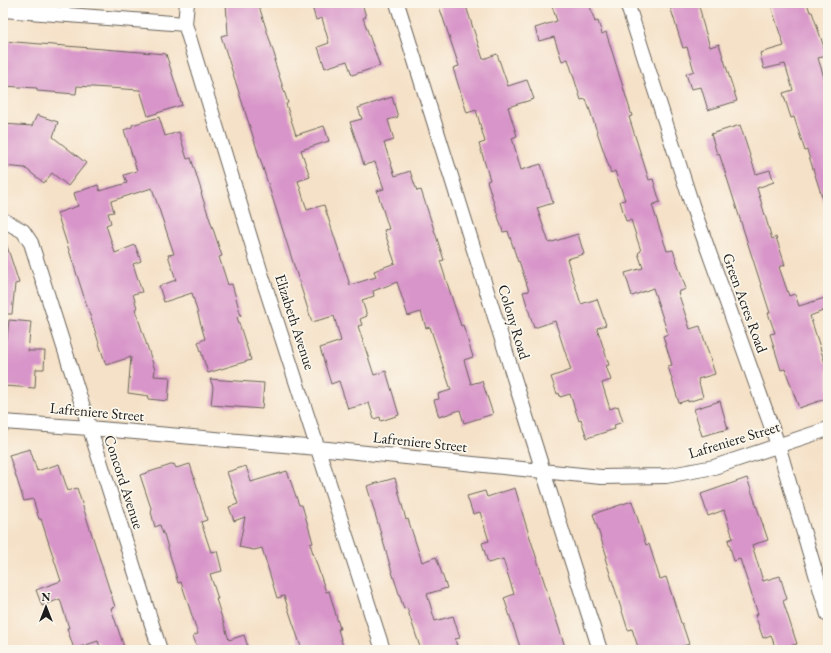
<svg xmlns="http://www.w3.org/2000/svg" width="831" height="653" font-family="'EB Garamond',serif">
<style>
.building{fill:#d895c9}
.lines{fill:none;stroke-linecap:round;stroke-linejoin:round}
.street-casing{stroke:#686158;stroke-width:16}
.street{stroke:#fff;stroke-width:14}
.labels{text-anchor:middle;stroke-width:3.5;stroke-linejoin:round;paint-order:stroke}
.street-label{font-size:15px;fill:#1c1c1c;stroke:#fbf7ec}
</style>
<rect width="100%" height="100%" fill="#fbf7ec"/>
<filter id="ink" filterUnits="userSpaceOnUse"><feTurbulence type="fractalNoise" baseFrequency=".025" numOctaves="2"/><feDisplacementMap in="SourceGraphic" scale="8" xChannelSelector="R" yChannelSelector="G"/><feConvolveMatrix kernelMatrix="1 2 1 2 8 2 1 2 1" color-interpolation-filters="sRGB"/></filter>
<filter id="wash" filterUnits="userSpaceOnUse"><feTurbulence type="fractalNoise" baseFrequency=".012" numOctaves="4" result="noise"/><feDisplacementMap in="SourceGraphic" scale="16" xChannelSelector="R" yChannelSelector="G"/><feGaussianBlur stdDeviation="0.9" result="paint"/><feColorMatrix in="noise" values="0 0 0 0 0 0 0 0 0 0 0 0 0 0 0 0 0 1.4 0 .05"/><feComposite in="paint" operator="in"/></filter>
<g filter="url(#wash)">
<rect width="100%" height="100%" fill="#f5e1c7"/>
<g id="blocks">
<path class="building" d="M226,3H258L276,60H274L288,103L286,104L296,135L324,126L329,141L301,150L310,177L298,181L307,210L324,205L350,285L376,277L374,271L395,263L384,230L389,229L377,191L384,189L375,162L364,165L350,122L362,119L358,108L392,97L398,117L388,120L394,140L384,143L395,176L410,171L417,191L421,190L444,260L440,261L461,326L463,325L473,357L464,360L471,384L482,381L493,414L464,423L460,410L439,417L434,400L439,399L438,394L451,390L430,327L426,328L421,312L408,316L397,282L373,291L374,296L362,300L367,316L360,319L362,325L358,326L374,375L386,371L399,415L381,421L380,417L374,419L369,403L348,409L339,381L331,384L320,348L341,341L334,316L312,322L221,36L228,34Z
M311,3H362L366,17L363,18L380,66L352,75L347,61L325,68L318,47L329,43L322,18L316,20Z
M438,3H465L483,59L497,54L508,86L527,80L534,99L508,107L517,136L512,138L521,170L541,164L553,203L537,208L549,243L578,234L584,254L567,259L581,304L597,299L606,325L597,328L609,365L606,366L611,380L602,383L610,409L618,406L623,422L614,425L615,429L587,438L581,420L579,421L570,394L560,397L559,393L557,394L551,377L571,370L555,321L534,328L523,292L529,291L519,261L518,262L508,231L503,232L487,181L490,180L479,144L485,142L476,110L467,113L453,68L459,66Z
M551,3H589L595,22L598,21L602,34L606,32L632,116L629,117L649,180L653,179L660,202L652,205L667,251L673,250L686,289L678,292L690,329L700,326L715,374L698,379L703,397L688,402V400L679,403L668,366L672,365L663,336L668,334L653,288L632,296L625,273L643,268L638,253L641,251L631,220L626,221L620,201L625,200L615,171L611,173L586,99L581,100L568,59L562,61L554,37L539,41L535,28L557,21Z
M669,3H698L702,17H701L710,47L719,44L737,101L708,110L701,87L691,89L686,74L694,71L687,47L683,48Z
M770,3H807L810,12H812L827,56L818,58L828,90V206H825L807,150L805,151L794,117L791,118L783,93L793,90L785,64L764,69L760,53L784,46Z
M3,41L166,54L182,105L148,116L140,90L77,86L76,94L37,91V88L3,86Z
M37,115L58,122L53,137L86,163L68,186L52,173L44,183L25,168L3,166V124L32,126Z
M159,117L165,136L179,132L187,159L191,158L202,193H201L222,256L219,257L228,285L232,284L241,316L237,317L251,360L208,373L198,342L205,339L192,293L164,302L159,286L176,280L168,255L174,254L152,188L111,201L114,212L108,213L111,223L106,225L115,253L135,245L141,261L133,264L142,292L133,294L137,308L135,309L155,370L154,376L170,377L168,401L148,399L149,396L128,393L131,357L106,365L57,213L78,206L74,193L98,185L100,191L127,183L124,175L137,171L124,130L132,127V125Z
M740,125L756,174L770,170L774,182L757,188L772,239L776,237L785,265L779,267L789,296L795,294L799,306L828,297V309L810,316L825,363L828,362V398L799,408L785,369L781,370L770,334L775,333L768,313H770L719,153L717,154L711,134Z
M3,243H6L19,283L15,284L12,314H3Z
M9,320L31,322L28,351H45L44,369H36L35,388L3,386V338H7Z
M210,379L264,383L262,409L211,405L213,387Z
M720,401L728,429L702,436L694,409Z
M30,449L37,471L59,464L68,491L77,488L115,607L111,608L125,650H101L98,641L74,649L67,628H69L60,599L42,606L36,590L61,581L41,519H39L33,499L24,501L9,455Z
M174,464L176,468L190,464L199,493L207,520L201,522L211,552L217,551L222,571L210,574L218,599H216L229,640L244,635L249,650H198L193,636L198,634L181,582L178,583L164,534H163L160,525L155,527L151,512L152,511L140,475Z
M246,466L251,482L287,471L299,505H302L313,543L310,544L326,592L329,591L340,629H338L344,650H302L284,596L277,598L262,548L254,550L239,547L245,517L234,521L229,507L238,504L227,472Z
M395,478L406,520L408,519L422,562L436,557L447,588L427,594L435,621L453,616L460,638L455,639L458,650H421L407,608L404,609L392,572L367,486Z
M747,478L768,540L752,545L763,581L780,576L787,599L783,601L797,644L776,650L771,635L763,638L755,615L758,614L740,559L734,561L728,540L733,538L724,510L708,516L701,494Z
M515,488L525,522L566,650H521L504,598L514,594L503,559L488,563L482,543L489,541L480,512L473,514L467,496L485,491L487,497Z
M632,501L646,545L649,544L660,579L666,577L681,623H682L689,644L671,650H639L632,629L628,630L605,558L607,557L593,514Z"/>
</g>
</g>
<g filter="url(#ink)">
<use href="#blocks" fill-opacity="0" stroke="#686158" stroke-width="1"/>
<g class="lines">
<g class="street-casing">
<path id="street" d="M187,3L185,24L260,270L383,650
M397,3L543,471L600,650
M627,3L692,205L778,445L828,615
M3,10L185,24
M3,220L23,231L31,243L160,650
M3,422L89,428L318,448L601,477L666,476L714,467L828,429"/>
</g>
<use href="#street" class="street"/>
</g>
</g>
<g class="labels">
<g class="street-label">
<text transform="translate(745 303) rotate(70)" y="5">Green Acres Road</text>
<text transform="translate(295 322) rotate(72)" y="5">Elizabeth Avenue</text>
<text transform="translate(514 322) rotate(73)" y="5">Colony Road</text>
<text transform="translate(97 412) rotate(5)" y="5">Lafreniere Street</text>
<text transform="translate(734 440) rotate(-17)" y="5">Lafreniere Street</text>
<text transform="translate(420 442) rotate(6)" y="5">Lafreniere Street</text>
<text transform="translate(124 482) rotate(72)" y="5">Concord Avenue</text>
</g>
</g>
<rect width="831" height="653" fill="none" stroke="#fbf7ec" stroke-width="16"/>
<g transform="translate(46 607)" stroke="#fbf7ec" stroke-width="3" paint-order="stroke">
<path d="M0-3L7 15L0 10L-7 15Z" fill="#1c1c1c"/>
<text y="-6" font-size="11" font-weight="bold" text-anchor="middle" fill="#1c1c1c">N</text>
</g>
</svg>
